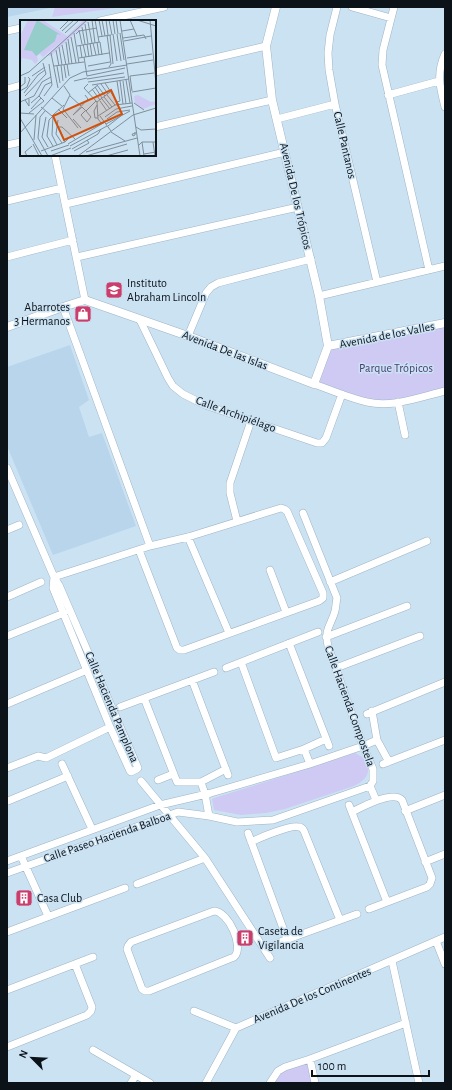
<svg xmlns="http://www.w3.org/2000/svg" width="452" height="1090" font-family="'Alegreya Sans',sans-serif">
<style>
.built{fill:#b8d5ec}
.green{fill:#cfcaf4}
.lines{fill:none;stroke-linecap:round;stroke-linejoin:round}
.minor-casing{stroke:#9eb4c5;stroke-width:8}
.tertiary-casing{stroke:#9eb4c5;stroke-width:9}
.minor{stroke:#fff;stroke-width:7}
.tertiary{stroke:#fff;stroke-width:8}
.labels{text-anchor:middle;stroke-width:3;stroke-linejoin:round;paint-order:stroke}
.street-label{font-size:12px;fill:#0b1218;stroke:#cbe2f3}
.poi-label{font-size:12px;fill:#0b1218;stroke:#cbe2f3;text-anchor:start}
.park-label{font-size:12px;fill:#493e74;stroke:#cbe2f3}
.inset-road{fill:none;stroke:#7e8f9b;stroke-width:1}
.view{fill:#d2520d;fill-opacity:0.15;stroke:#d2520d;stroke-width:2}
.inset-edge{fill:none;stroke:#0b1218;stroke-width:2}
</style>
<rect width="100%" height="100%" fill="#cbe2f3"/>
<path class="built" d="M7,7H51L50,8L7,17Z
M70,345L89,400L79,407L89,437L102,433L136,526L53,555L7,446V367Z"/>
<path class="green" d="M55,7H122L52,17Z
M445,324V390L398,402L366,401L316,384L330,347Z
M355,753L366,759C371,774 367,779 354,786L285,809L266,813L241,815L214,810L212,799L217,797L259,784Z
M309,1061L313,1083H274L279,1073Z"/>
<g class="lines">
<g class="minor-casing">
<path id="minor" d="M337,7L330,35L328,53L329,70L335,104L377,282
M352,7L391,18
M394,7L383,50L382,65L429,270
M100,21L164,7
M7,31L21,28
M445,54C436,74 440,87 445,107
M155,72L266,46
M7,89L21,85
M388,95L439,81
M277,119L335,104
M155,127L272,100
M7,145L21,142
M55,155L85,300
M7,201L62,188
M66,204L285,152
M7,257L73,240
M77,257L298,207
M319,296L445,266
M63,307L150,546
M140,320L168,378L173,386L183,394L205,405L317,443H322L326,438L342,394
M188,336L206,293L211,287L218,283L311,259
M314,384C331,390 349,398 367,402C392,408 420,397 445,391
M398,402L405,435
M7,468L54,577L59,585L138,768L137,769L131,772L130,771L110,727L53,588L54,577
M303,513L337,598C336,602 336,607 335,611C331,626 324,628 328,646L363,746L373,769V781L370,786
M237,521L230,493V483L251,421
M7,530L19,525
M188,537L229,633
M270,570L286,612
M54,577L150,546L188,537L281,508L284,509L287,511L323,593V598L319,601L184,650H180L177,648L139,550
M330,582L427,541
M7,597L41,582
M7,636L64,613
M326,637L407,606
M289,643L329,746
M241,662L276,758L304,749L326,739
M226,668L318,632
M336,668L420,636
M192,680L228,775
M144,698L177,782H201L226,769
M7,704L87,670
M120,707L214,672
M372,711L377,740L389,762
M367,714L445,682
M304,749L310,764
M62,764L92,829
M383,764L445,740
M7,768L38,756L46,758L110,727
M158,780L173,774
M141,781L205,858L270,958
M201,782L205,794L209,816
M370,786L376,800
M8,801L68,776
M349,805L387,902
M405,811L445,795
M352,812C362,807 393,790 402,800L432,878L430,884L427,887L369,909
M248,833L287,939
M251,842C259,838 292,824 299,827C301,827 303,829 304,831L340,920
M21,856L48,916
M7,861L160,805L211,793L310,764L363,746L377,740
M425,862L445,854
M7,873L178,812L209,816L237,822L273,820L370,786
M137,884L205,858
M214,911C228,911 245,947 234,957L149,991H145L142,989L127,949L128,946L131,942Z
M7,932L125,888
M436,941L445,964
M280,942L357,914
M392,961L419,1083
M7,990L93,957
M194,1011L236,1028
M7,1047L87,1015L91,1011L92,1007L75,964
M93,1050L150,1083
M310,1059L315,1083
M131,1083L136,1075
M206,1083L236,1028L445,937
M270,1083L278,1071L285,1067L310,1059L406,1023"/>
</g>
<g class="tertiary-casing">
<path id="tertiary" d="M7,327L63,307L85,300L188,336L314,384L328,346L319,296L272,100L266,46L276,7
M328,346L445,323"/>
</g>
<use href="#minor" class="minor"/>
<use href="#tertiary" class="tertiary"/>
</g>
<defs>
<g id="school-square" transform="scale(0.9)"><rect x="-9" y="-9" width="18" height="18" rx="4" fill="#cb3e6b" stroke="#cbe2f3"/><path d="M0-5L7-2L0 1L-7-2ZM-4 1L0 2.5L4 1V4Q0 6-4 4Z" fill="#fff"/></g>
<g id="shop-square" transform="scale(0.9)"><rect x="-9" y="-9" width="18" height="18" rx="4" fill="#cb3e6b" stroke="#cbe2f3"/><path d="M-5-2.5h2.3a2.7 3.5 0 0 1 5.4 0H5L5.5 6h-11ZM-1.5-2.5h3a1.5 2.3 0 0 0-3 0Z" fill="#fff"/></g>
<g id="building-square" transform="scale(0.9)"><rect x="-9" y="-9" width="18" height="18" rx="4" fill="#cb3e6b" stroke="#cbe2f3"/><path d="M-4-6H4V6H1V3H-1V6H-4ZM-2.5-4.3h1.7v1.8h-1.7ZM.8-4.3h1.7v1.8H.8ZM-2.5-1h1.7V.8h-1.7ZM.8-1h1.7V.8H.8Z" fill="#fff"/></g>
</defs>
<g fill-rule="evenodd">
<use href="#school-square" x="114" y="290"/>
<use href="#shop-square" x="83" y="314"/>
<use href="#building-square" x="24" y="898"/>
<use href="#building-square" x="245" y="938"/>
</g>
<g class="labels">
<g class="street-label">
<text transform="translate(345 145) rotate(77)" y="4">Calle Pantanos</text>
<text transform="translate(296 196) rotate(77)" y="4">Avenida De los Trópicos</text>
<text transform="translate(387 335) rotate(-11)" y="4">Avenida de los Valles</text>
<text transform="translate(225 350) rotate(21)" y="4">Avenida De las Islas</text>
<text transform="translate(236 414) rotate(20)" y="4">Calle Archipiélago</text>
<text transform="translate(350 706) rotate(70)" y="4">Calle Hacienda Compostela</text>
<text transform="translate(112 707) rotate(67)" y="4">Calle Hacienda Pamplona</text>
<text transform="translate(107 837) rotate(-19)" y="4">Calle Paseo Hacienda Balboa</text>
<text transform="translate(312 995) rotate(-23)" y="4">Avenida De los Continentes</text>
</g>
<g class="poi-label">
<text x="127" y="287">Instituto<tspan x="127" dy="14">Abraham Lincoln</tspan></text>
<text x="70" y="311" text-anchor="end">Abarrotes<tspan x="70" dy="14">3 Hermanos</tspan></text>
<text x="37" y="902">Casa Club</text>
<text x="258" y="935">Caseta de<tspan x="258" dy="14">Vigilancia</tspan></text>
</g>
<g class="park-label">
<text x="396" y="372">Parque Trópicos</text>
</g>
</g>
<g transform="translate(20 20)">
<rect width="136" height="136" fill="#cbe2f3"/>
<path d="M8,0H23L47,16L64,0H69L31,36H27L43,20L23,37L20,34L17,36L18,41L15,44L12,40L2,38L0,48V16ZM118,75L131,82L136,81V84L123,89L115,83L114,76Z" fill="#cfcaf4"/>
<path d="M17,0L41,15L37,14L35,21L16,36L12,31L4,30Z" fill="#94cdca"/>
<path class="inset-road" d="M72,0L75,23M75,0L79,22M79,0L82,16M82,0L85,16M86,0L88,15M89,0L92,15M93,0L95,14M96,0L98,14M100,0L120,136M110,0L117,16M117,0L136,6M130,0L136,64M68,2L72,23M65,4L68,24M62,7L65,24M40,9L49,0M59,10L62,24M42,11L54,0M102,11L114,9M45,13L59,0M54,13L59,43M100,13L104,40M56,14L59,11L77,8M93,14L97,41M97,14L101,41M87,15L91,44L89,47M90,15L93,44M51,17L56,43M78,17L91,15M103,18L124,15L126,19M48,19L52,44M104,21L131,16M46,22L49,44M77,22L79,35M70,23L72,36M73,23L76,35M63,24L66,37M67,24L69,37M42,25L46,45M60,25L62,38M57,26L80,22L82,35M39,27L42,45M36,30L39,46M31,33L38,68M64,37L67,56M59,38L89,33M107,38L132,34M47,44L49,56M107,44L133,40M41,45L43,61M44,45L46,58M34,46L64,42M37,46L40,63M68,46L90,42M0,56L9,52L67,0M12,56L25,47M67,56L105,48M67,59L104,53M106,60L110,83M54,61L67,58M97,61L100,81L97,82M100,61L103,84M103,61L106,84M68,62L105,57M85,63L99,85M68,64L64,68L77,82L78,99L82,104M81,64L88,74M72,65L109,59M77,65L85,76M44,66L50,75L43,89L58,108M0,67L5,63V57M75,67L82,78M72,69L80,80M0,71L7,67L10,59L8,57M112,71L110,56L134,53M112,72L136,68M4,73L18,55L25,50M68,73L78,65M87,75L95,85M5,76L26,54L23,43M24,76L32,65L29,44M50,76L61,86M84,77L92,87M32,78L42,86M82,79L90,89M5,80L9,86V79M80,81L87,91M0,82L14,76L22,62L31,57M77,82L90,72M11,83L19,76L25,65L32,62M114,83L124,90M77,85L74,91L75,98H78M21,87L32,96M62,87L53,95L68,79L65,75M62,87L66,91L71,97L67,102L61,95L65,91M11,89L21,78M38,89L47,98M25,91L20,97L18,118L28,136M66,91L76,81M0,93L14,94M9,93L24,81L19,76M33,95L44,85M33,96L29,100L27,116L33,126M33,96L32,115L37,125M78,96L95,85L112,83M80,96L91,111M26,97L22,117L28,127M85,97L96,89L112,86M0,98L22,136M53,99L61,108M87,99L97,92L110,90M38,100L36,114L42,123M86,104L110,91M88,106L102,95M37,107H42L55,119M116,107L121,110L136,109M40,110L45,122M91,112L105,121M115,112V115L113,116L112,114H113L115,113H117M0,113L50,58L63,52L107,45M14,120L16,95M122,122L124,136M133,122L135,136M13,124L19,136M48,124L85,102M119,125L122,122H136M50,126L87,106M52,129L78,114L81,109M21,131L45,122L51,116M31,131L49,125M54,131L69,123L67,120M66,132L117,118M124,134L136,132M7,136L5,132L12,126M30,136L51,128M58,136L113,95L136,88M66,136L107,124M86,136L108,130"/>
<path class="view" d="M91,70L102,94L44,120L33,96Z"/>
<rect width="136" height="136" class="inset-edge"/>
</g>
<rect width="452" height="1090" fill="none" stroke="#0b1218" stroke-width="16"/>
<g transform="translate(32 1058) rotate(294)" stroke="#cbe2f3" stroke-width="3" paint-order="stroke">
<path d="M0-3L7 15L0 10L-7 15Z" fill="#0b1218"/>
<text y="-6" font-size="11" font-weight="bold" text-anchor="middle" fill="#0b1218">N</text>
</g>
<path d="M312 1070v6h117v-6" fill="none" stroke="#0b1218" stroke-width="2"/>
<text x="318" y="1070" font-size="12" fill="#0b1218" stroke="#cbe2f3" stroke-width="3" paint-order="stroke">100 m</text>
</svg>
